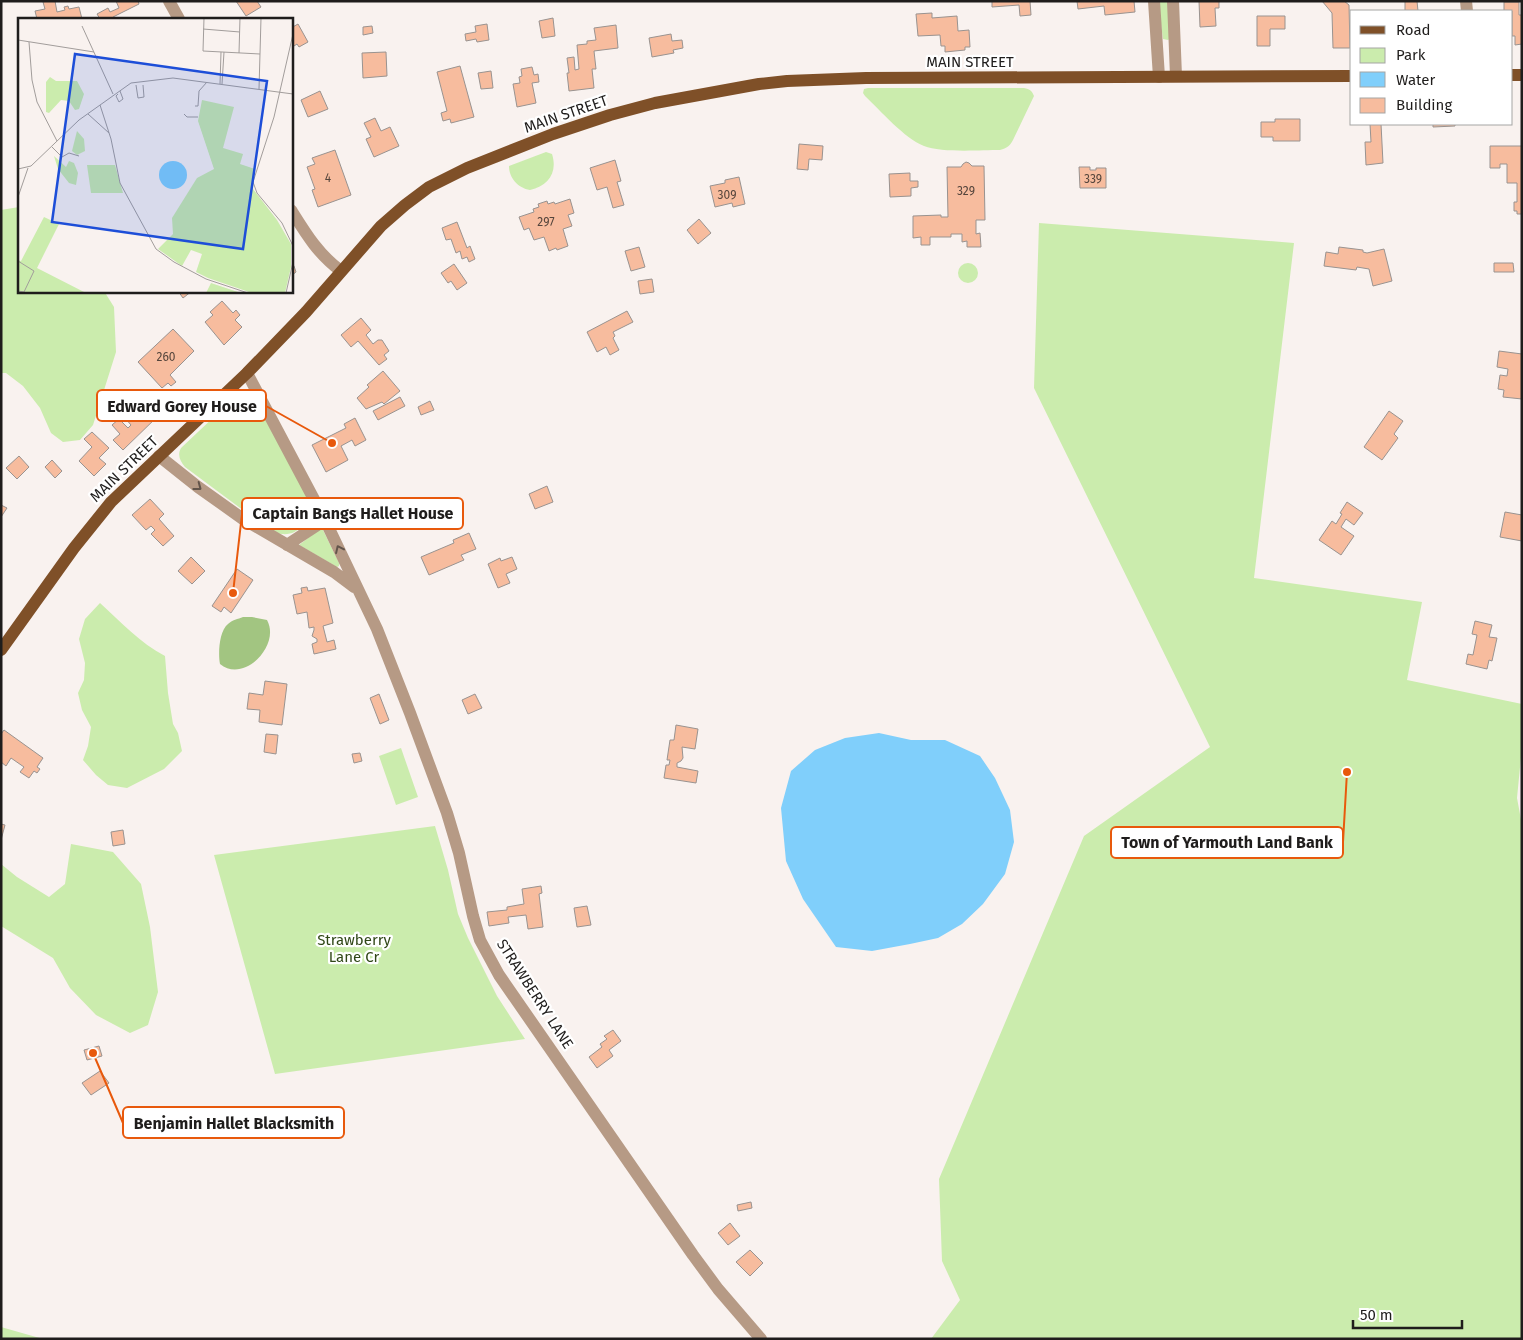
<svg xmlns="http://www.w3.org/2000/svg" width="1523" height="1340" font-family="'Fira Sans',sans-serif">
<style>
.green{fill:#cbecad}
.forest{fill:#a2c581}
.water{fill:#80cffb}
.building{fill:#f7bc9e;stroke:#999390}
.lines{fill:none;stroke-linecap:round;stroke-linejoin:round}
.minor{stroke:#b69a85;stroke-width:12}
.major{stroke:#7f5028;stroke-width:12}
.oneway{stroke:#63554b}
.labels{text-anchor:middle;stroke-width:4.5;stroke-linejoin:round;paint-order:stroke}
.number-label{font-size:12px;fill:#55453c}
.street-label{font-size:15px;fill:#1f1d1c;stroke:#fff}
.park-label{font-size:15px;fill:#304717;stroke:#fff}
.inset-road{fill:none;stroke:#a29d9b;stroke-width:1}
.view{fill:#1d4ed8;fill-opacity:0.15;stroke:#1d4ed8;stroke-width:2.5}
.inset-edge{fill:none;stroke:#1f1d1c;stroke-width:2.5}
.leader{fill:none;stroke:#e8590c;stroke-width:2}
.callout-dot{fill:#e8590c;stroke:#fff;stroke-width:2}
.callout{fill:#fff;stroke:#e8590c;stroke-width:2}
.callout-label{font-size:16px;text-anchor:middle;font-weight:bold;fill:#1f1d1c}
</style>
<rect width="100%" height="100%" fill="#f9f2ef"/>
<path class="green" d="M1158,1H1170L1171,38L1168,40L1163,39Z
M868,88H1024C1030,89 1032,91 1034,96L1013,140C1010,146 1007,148 1000,150C980,150 941,153 924,146C904,138 881,111 865,96L863,93L864,89Z
M546,152L552,154C558,173 548,186 530,190C518,188 509,178 509,166Z
M19,207V291H104L114,307L116,352L93,425L80,440L63,442L51,433L40,408L23,386L6,373H1V210Z
M1039,223L1294,243L1254,578L1422,602L1407,680L1522,704V747L1517,798L1522,825V1339H931L960,1300L942,1261L939,1179L1084,836L1210,747L1034,388Z
M958 273a10 10 0 1 1 20 0a10 10 0 1 1-20 0Z
M239,395L250,396L255,400L308,498C311,516 302,536 282,534C276,534 271,530 267,528L185,467C180,461 177,455 181,448L234,398Z
M320,529L323,530L339,563V566L337,567L299,545Z
M100,603C121,622 140,643 165,656L168,693L173,724L178,733L182,751L164,769L127,788L108,785L96,775L83,760L88,746L91,727L82,710L78,693L84,680L85,663L79,639L85,619Z
M401,748L418,797L396,805L379,756Z
M435,826L448,870L458,914L468,938L497,996L525,1039L275,1074L214,855Z
M71,844L113,852L141,884L150,927L158,992L148,1025L130,1033L96,1015L70,988L53,958L1,926V864L17,877L49,897L65,884Z
M1,1327L43,1339H1Z"/>
<path class="forest" d="M243,617H252L267,620C281,645 244,684 220,664C218,654 219,631 228,624C232,620 238,619 243,617Z"/>
<path class="water" d="M879,733L911,740H945L980,756L995,778L1010,810L1014,842L1005,874L983,904L962,924L938,938L910,944L872,951L836,947L803,899L786,861L781,808L791,771L815,750L845,738Z"/>
<path class="building" d="M47,1H55L57,12L65,10L64,7L68,6L69,9L79,7L82,19H37L35,11L45,9L43,2Z
M116,1H138L139,4L113,17V19H100L97,14L108,8L110,12L119,8Z
M236,1H257L261,7L246,16Z
M992,1H1030L1031,15L1020,16L1019,5L992,7Z
M1077,1H1134L1135,12L1105,15L1104,6L1078,9Z
M1199,1H1219V8H1215L1216,26L1200,27Z
M1322,1H1344L1349,5L1350,48H1333L1332,13Z
M1405,1H1417L1418,11H1405Z
M1504,2H1519V15H1522V44L1515,45V36H1512V11H1504Z
M932,13V18L957,16L958,31L969,30L970,47H965V50L945,52V46H941L940,35L918,36L916,14Z
M1257,16H1285V29H1270V46H1257Z
M553,18L555,36L542,38L539,21Z
M298,24L308,42L299,47L297,44L291,48V28Z
M487,24L489,40L477,42L476,39L466,41L465,34L476,32L475,26Z
M616,25L618,48L594,51L596,69H592L594,88L569,91L567,73H569L567,58L574,57L575,70L579,69L577,45L587,44V41L596,40L594,28Z
M372,26L373,33L363,35V27Z
M671,34L672,41L682,40L683,48L673,50L674,53L652,57L649,38Z
M386,52L387,76L363,78L362,53Z
M460,66L474,117L451,123L450,119L443,121L441,113L447,111L437,72Z
M532,67L534,75L538,74L539,82L532,83L536,103L517,107L513,84L520,83L519,77L522,76L521,69Z
M491,71L493,88L481,89L478,73Z
M320,91L328,109L308,117L301,100Z
M375,118L381,131L390,127L399,146L374,157L366,139L371,137L364,123Z
M1275,119H1300V141H1273V137H1261V122H1275Z
M1364,124H1381L1383,163L1366,165L1365,142H1371L1370,124Z
M1433,124H1455V126L1433,127Z
M799,144L823,146L822,160L809,159L808,170L797,169Z
M1490,146H1522V214H1517V211H1514V202H1517V183H1507V164H1500V168H1490Z
M335,150L351,195L318,207L312,190L315,189L307,167L315,164L312,158Z
M615,160L621,181L617,182L624,205L613,208L607,187L597,190L590,168Z
M966,162L969,163L972,166H984L985,220H976V234L980,233L981,247H967V241L962,242V234H951V237H930V245H921V237L913,238V216L941,215V217H948L947,167H961L963,164Z
M1079,167H1090V170H1096V168H1106V188H1080Z
M910,173V181H918V187L911,188V196L890,197L889,174Z
M739,177L745,204L733,207L732,203L715,207L710,186L725,183V180Z
M570,199L574,213L568,215L572,226L563,229L568,246L557,250L556,248L549,251L544,237L534,240L529,228L524,230L519,217L534,212L533,209L539,207L538,204L547,201L548,204L554,202L555,204Z
M699,219L711,233L698,244L687,230Z
M457,222L467,248L470,246L475,259L469,262L467,257L462,259L460,251L456,253L451,239L446,240L442,228Z
M639,247L645,267L631,271L625,251Z
M1339,247L1363,250V252L1367,253L1384,249L1392,281L1373,286L1369,269L1357,267L1356,270L1324,266L1326,252L1338,254Z
M291,262L294,266L296,272L291,276Z
M1494,263H1513L1514,272H1494Z
M454,264L467,283L457,290L451,281L448,283L441,273Z
M652,279L654,292L640,294L638,281Z
M178,291H192L183,298Z
M222,301L233,313L236,310L240,315L235,320L242,327L224,345L205,322L213,315L210,312Z
M627,311L633,322L613,332L615,336L613,338L619,350L610,355L606,347L597,352L587,332Z
M361,318L371,330L366,335L373,344L378,340H382L389,351L384,355L387,359L379,365L358,341L351,347L341,335Z
M173,329L194,351L170,375L176,382L171,386L168,383L162,388L138,362Z
M1499,351L1522,354V399L1503,397L1504,390L1498,389L1500,375L1507,376L1508,369L1497,367Z
M383,371L400,391L384,404L382,402L366,409L357,398L369,387L367,385Z
M400,397L405,406L378,420L373,411Z
M430,401L434,410L421,415L418,407Z
M148,405L159,415L123,450L113,440L120,434L112,425L119,419L128,428L131,425L125,418L132,410L137,416Z
M1389,411L1403,421L1394,434L1398,438L1382,460L1364,447Z
M355,418L366,440L355,446L352,440L341,446L348,460L326,472L312,445L346,428L344,424Z
M92,432L109,448L99,458L106,464L94,476L79,461L92,447L84,439Z
M19,456L29,467L17,479L6,468Z
M52,460L62,471L55,478L45,467Z
M547,486L553,502L535,509L529,494Z
M150,499L164,514L159,519L174,536L163,546L151,534L155,530L151,526L146,530L132,515Z
M1347,502L1363,513L1354,525L1346,519L1341,527L1354,536L1341,555L1319,540L1332,521L1336,524L1342,514L1340,513Z
M1,505L7,508L1,517Z
M1505,512L1522,515V541L1500,537Z
M469,533L476,549L461,555L464,560L429,575L421,557L454,543L453,540Z
M191,557L205,571L192,584L178,571Z
M512,557L517,569L506,574L510,583L498,588L488,564L500,558L501,561Z
M237,569L253,580L231,613L224,607L221,612L212,606Z
M307,587L308,591L325,588L333,623L323,626L327,642L334,640L336,649L314,654L312,644L317,642V639L312,636L314,630V627L309,628L307,612L297,614L293,595L302,593L301,588Z
M1475,621L1492,625L1489,637L1497,638L1492,661L1489,660L1487,669L1466,664L1468,654L1473,655L1477,635L1472,634Z
M265,681L287,684L282,725L259,722L260,710L247,709L249,693L263,695Z
M379,694L389,720L380,724L370,698Z
M475,694L482,708L468,714L462,700Z
M676,725L698,729L695,749L682,747L683,758L681,761L677,763V767L698,771L696,783L664,778L666,765H669L670,760H667L670,740H674Z
M4,730L43,758L37,767L40,769L37,773L34,771L29,778L20,772L24,767L11,758L6,766L1,762V734Z
M266,734L278,735L276,754L264,752Z
M360,753L362,761L354,763L352,754Z
M1,824L5,825L1,840Z
M123,830L125,844L113,846L111,832Z
M541,886L542,893L539,894L543,927L528,929L526,915L508,917L509,923L489,926L487,912L507,910V907L524,904L522,889Z
M587,906L591,925L577,927L574,908Z
M613,1030L621,1041L609,1050L613,1056L597,1068L589,1057L602,1047L600,1044L607,1039L604,1036Z
M99,1046L102,1056L87,1060L84,1050Z
M100,1071L109,1083L91,1095L82,1083Z
M751,1202L752,1208L738,1211L737,1205Z
M730,1223L740,1236L728,1245L718,1233Z
M750,1250L763,1263L750,1276L736,1262Z"/>
<g class="lines">
<path class="minor" d="M169,1L179,19
M1154,1L1159,77
M1173,1L1176,76
M1466,1L1467,11
M291,210C306,234 318,254 341,271
M247,373L325,520L377,629L410,713L447,813L459,853L473,916L480,940L499,975L693,1255L718,1289L761,1339
M159,456L198,487L243,519L334,572L354,587
M287,545L325,520"/>
<path class="major" d="M1512,75H1522
M1,650L74,548L111,502L247,373L306,312L381,226L405,205L429,187L467,168L553,134L610,115L655,103L759,84L787,81L866,78L1352,76"/>
</g>
<defs><path id="oneway-chevron" d="M-2-3.5L2.5 0L-2 3.5" fill="none" stroke-width="1.6" stroke-linecap="round" stroke-linejoin="round" transform="scale(1.25)"/></defs>
<g class="oneway">
<use href="#oneway-chevron" transform="translate(198 487) rotate(37)"/>
<use href="#oneway-chevron" transform="translate(339 549) rotate(-115)"/>
</g>
<g class="labels">
<g class="number-label">
<text x="328" y="182">4</text>
<text x="1093" y="183">339</text>
<text x="966" y="195">329</text>
<text x="727" y="199">309</text>
<text x="546" y="226">297</text>
<text x="166" y="361">260</text>
</g>
<g class="street-label">
<text x="970" y="67">MAIN STREET</text>
<text transform="translate(566 114) rotate(-19)" y="5">MAIN STREET</text>
<text transform="translate(124 469) rotate(-44)" y="5">MAIN STREET</text>
<text transform="translate(535 994) rotate(57)" y="5">STRAWBERRY LANE</text>
</g>
<g class="park-label">
<text x="354" y="945">Strawberry<tspan x="354" dy="17">Lane Cr</tspan></text>
</g>
</g>
<g transform="translate(18 18)">
<rect width="275" height="275" fill="#f9f2ef"/>
<path d="M32,59L38,63H59L66,76L61,91L57,92L51,83L43,82L31,95L28,94V64ZM184,82L216,89L205,130L225,136L222,146L237,151L235,171L259,202L273,226V249L267,275H234L190,260L178,254L184,236L173,232L164,248L140,231L155,216L154,200L179,160L196,151L180,103ZM59,113L66,121L67,133L59,137L54,133ZM36,138L48,149L51,143L56,145L60,155L58,167L51,165L40,151ZM69,147H97L105,175H73ZM26,199L41,206L19,250L68,275H0V242L3,243ZM193,265L223,275H188Z" fill="#cbecad"/>
<path d="M141 157a14 14 0 1 1 28 0a14 14 0 1 1-28 0Z" fill="#80cffb"/>
<path class="inset-road" d="M186,0L185,33L242,36M64,8L95,76M185,11L222,14M275,16L256,99L235,164L239,175L264,205L275,228M0,22L76,34M11,24L14,62L19,84L39,123M221,35L222,0M202,66L203,34M204,66L206,34M118,67L120,80L126,79L125,67M241,71L243,0M100,76L98,78L101,84L105,81L102,73M82,87L93,121L102,165L138,231L156,244L188,261L230,275M177,88H180L181,73L189,64M70,96L91,115M166,96L169,99H180M34,129L44,139L51,135L61,138M0,151L13,148L61,102L113,65L155,60L275,76M0,179L10,150M0,243L16,253L6,274L0,273M268,275L275,244"/>
<path class="view" d="M57,36L249,63L225,231L34,204Z"/>
<rect width="275" height="275" class="inset-edge"/>
</g>
<path class="leader" d="M332 443L266 406M233 593L242 514M1347 772L1343 842M93 1053L123 1123"/>
<g class="callout-dot">
<circle cx="332" cy="443" r="5"/>
<circle cx="233" cy="593" r="5"/>
<circle cx="1347" cy="772" r="5"/>
<circle cx="93" cy="1053" r="5"/>
</g>
<g class="callout">
<rect x="97" y="390" width="169" height="31" rx="5"/>
<rect x="242" y="498" width="221" height="31" rx="5"/>
<rect x="1111" y="827" width="232" height="31" rx="5"/>
<rect x="123" y="1107" width="221" height="31" rx="5"/>
</g>
<g class="callout-label">
<text x="182" y="412">Edward Gorey House</text>
<text x="353" y="519">Captain Bangs Hallet House</text>
<text x="1227" y="848">Town of Yarmouth Land Bank</text>
<text x="234" y="1129">Benjamin Hallet Blacksmith</text>
</g>
<rect width="1523" height="1340" fill="none" stroke="#1f1d1c" stroke-width="5"/>
<rect x="1350" y="10" width="162" height="115" fill="#ffffff" stroke="#a5a5a4"/>
<rect x="1360" y="26" width="25" height="8" fill="#7f5028" stroke="#a5a5a4"/>
<text x="1396" y="35" font-size="15" fill="#1f1d1c">Road</text>
<rect x="1360" y="48" width="25" height="15" fill="#cbecad" stroke="#a5a5a4"/>
<text x="1396" y="60" font-size="15" fill="#1f1d1c">Park</text>
<rect x="1360" y="72" width="25" height="15" fill="#80cffb" stroke="#a5a5a4"/>
<text x="1396" y="85" font-size="15" fill="#1f1d1c">Water</text>
<rect x="1360" y="98" width="25" height="15" fill="#f7bc9e" stroke="#a5a5a4"/>
<text x="1396" y="110" font-size="15" fill="#1f1d1c">Building</text>
<path d="M1353 1320v8h109v-8" fill="none" stroke="#1f1d1c" stroke-width="2.5"/>
<text x="1360" y="1320" font-size="15" fill="#1f1d1c" stroke="#ffffff" stroke-width="4" paint-order="stroke">50 m</text>
</svg>
